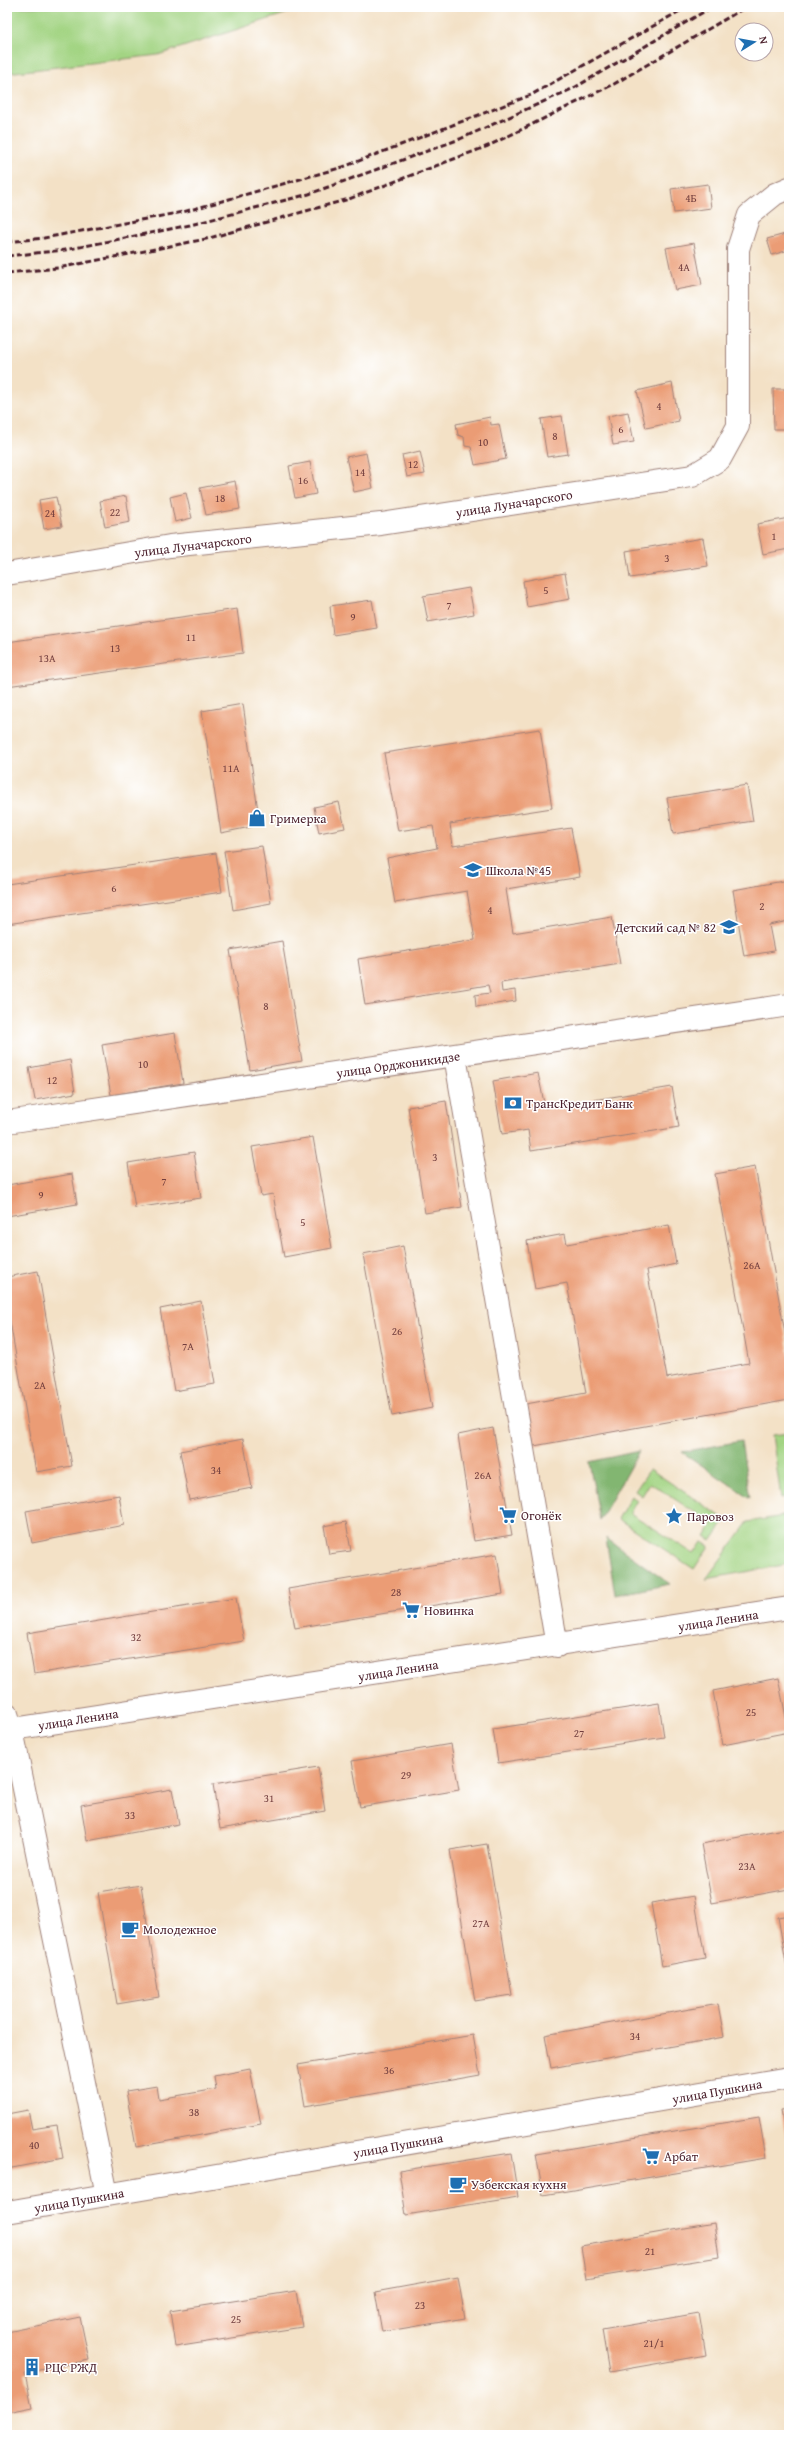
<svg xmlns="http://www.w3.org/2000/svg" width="796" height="2442" font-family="'Gentium Book Plus',serif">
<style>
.green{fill:#a3d483;stroke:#767a57}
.forest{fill:#82b671;stroke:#666a4e}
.building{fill:#eb9c75}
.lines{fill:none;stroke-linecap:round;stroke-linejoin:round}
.minor-casing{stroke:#9e8078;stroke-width:24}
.tertiary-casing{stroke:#9e8078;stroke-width:24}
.minor{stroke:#fff;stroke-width:22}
.tertiary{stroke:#fff;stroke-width:22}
.rail{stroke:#4a1f2b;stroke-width:3;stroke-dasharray:6 3;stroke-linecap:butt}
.labels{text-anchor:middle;stroke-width:3;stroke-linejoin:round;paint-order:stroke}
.number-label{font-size:11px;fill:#723e3e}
.street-label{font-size:13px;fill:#4a1f2b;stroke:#fff}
.poi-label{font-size:13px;fill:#4a1f2b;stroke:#fff;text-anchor:start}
</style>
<rect width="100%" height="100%" fill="#fff"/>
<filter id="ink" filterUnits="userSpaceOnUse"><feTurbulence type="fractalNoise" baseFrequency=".025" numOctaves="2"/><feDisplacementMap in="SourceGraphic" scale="8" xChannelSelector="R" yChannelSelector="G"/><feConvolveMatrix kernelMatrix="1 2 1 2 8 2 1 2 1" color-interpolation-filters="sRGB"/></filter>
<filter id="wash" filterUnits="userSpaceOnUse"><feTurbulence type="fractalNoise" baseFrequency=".012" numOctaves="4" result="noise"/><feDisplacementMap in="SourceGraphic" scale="16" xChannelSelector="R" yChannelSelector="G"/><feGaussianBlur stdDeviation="0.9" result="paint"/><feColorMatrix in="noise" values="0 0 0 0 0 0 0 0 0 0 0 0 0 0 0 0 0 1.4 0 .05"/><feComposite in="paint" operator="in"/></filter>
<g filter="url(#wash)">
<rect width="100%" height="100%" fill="#f3e1c6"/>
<path class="green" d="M7,7H306L158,55L7,73Z
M789,1433V1496L781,1498L772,1435Z
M650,1469L726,1520L711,1541L705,1537L713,1524L650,1483L642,1496L635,1491Z
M631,1496L637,1500L630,1513L694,1554L702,1542L709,1546L694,1569L618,1519Z
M789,1515V1564L706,1579L748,1522Z"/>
<path class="forest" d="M741,1441L750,1498L682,1452Z
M639,1451L600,1520L589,1462Z
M606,1538L670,1584L615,1595Z"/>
<g id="blocks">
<path class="building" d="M708,184L711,208L674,213L671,189Z
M789,233V250L772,255L767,239Z
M694,243L702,285L675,290L666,248Z
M672,383L679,421L646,428L637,391Z
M773,389H789V429H774Z
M628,412L634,442L613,445L608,416Z
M562,416L568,454L547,457L541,419Z
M490,417L491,425L499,424L506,459L475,465L471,447L465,446L464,437L458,435L456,424Z
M420,451L425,474L407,477L402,455Z
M366,453L373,488L354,492L346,457Z
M310,462L316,494L295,498L289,466Z
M235,481L240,509L206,515L200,488Z
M186,493L192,518L175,522L170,497Z
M126,496L130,522L105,527L100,501Z
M56,497L62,526L44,529L39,500Z
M789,518V549L763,554L757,524Z
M703,538L708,566L630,578L626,551Z
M565,573L570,599L527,607L523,581Z
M469,588L474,614L428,622L423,596Z
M372,600L377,628L333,635L330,606Z
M237,609L243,653L7,686V642Z
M243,704L260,825L221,833L202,711Z
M540,729L552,808L450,824L453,846L571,828L580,877L506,889L513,933L612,917L620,964L501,983L502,992L515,990L516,1001L476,1007L475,995L490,993L488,985L365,1005L358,959L475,940L467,891L395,903L387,858L437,848L433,826L398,831L384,753Z
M747,785L753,821L673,834L667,798Z
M339,802L345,828L319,833L314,807Z
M262,846L271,903L233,910L224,851Z
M216,853L222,892L7,924V884Z
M789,880V921L769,925L774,951L744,956L733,890Z
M282,941L302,1061L250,1070L230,950Z
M175,1033L183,1083L111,1095L102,1045Z
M70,1060L75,1093L35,1100L29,1068Z
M538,1073L545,1108L672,1087L679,1127L531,1151L528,1130L502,1134L493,1081Z
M446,1101L462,1207L425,1213L408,1107Z
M313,1137L332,1248L284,1257L273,1194L261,1196L252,1147Z
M194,1152L201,1198L135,1208L128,1163Z
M755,1167L789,1355V1400L534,1446L526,1404L586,1393L567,1283L535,1289L527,1241L565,1234L567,1244L669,1225L676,1264L647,1270L667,1378L749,1363L715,1174Z
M72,1174L77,1204L7,1216V1185Z
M403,1246L432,1408L392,1416L363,1254Z
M38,1271L72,1466L36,1472L7,1304V1277Z
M201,1301L215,1384L174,1391L160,1309Z
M493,1428L512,1535L474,1541L458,1435Z
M243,1439L252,1488L189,1500L180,1451Z
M119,1495L124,1525L32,1543L26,1511Z
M346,1522L351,1551L329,1554L324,1526Z
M497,1554L503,1594L295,1628L288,1589Z
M236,1598L244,1641L34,1674L27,1633Z
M778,1678L789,1732L723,1745L713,1691Z
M659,1703L664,1737L498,1763L493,1729Z
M451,1744L459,1790L360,1807L352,1761Z
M318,1767L325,1811L220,1829L213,1784Z
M172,1789L179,1824L87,1841L81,1805Z
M789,1828V1889L712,1903L701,1844Z
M487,1844L512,1995L475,2001L450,1850Z
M141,1885L159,1997L117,2004L98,1892Z
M694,1896L705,1958L662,1966L651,1903Z
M789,1915V1973H788L778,1917Z
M718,2004L724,2037L551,2068L545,2035Z
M473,2035L480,2075L305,2106L298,2065Z
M250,2069L261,2124L136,2147L126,2091L157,2086L159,2099L216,2089L214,2076Z
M789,2109V2150H788L781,2110Z
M28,2110L32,2129L57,2125L63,2158L7,2169V2114Z
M759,2117L766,2158L543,2195L536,2154Z
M511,2153L518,2197L406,2215L399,2171Z
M714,2223L719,2257L586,2279L581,2246Z
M458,2277L465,2318L382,2332L375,2292Z
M296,2291L302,2327L175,2347L170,2311Z
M699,2313L706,2355L609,2372L602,2330Z
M80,2317L89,2360L25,2373L32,2407L7,2412V2332Z"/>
</g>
</g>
<g filter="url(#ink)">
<use href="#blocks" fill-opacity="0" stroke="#9e8078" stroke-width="1"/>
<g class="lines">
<g class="minor-casing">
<path id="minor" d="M455,1056L557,1646
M7,1122L789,1005
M7,1714L12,1730"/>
</g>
<g class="tertiary-casing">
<path id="tertiary" d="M7,574L170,546L381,524L692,476L720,459L738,426V249L749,215L775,194L789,188
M7,1730L789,1608
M12,1730L107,2195
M7,2212L789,2078"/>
</g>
<use href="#minor" class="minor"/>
<use href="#tertiary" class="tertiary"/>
<path class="rail" d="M7,242L44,238L183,212L343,167L531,95L687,7
M7,256L65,250L190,225L309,194L460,139L574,88L712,7
M7,273L58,268L206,239L349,199L488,146L614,84L746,7"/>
</g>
</g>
<defs>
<g id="shop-bare" transform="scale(1.38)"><path d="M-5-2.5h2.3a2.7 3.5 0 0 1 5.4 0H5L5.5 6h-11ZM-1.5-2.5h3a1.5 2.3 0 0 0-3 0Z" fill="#1f6fb2" stroke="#fff" stroke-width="2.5" paint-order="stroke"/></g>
<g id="school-bare" transform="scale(1.38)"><path d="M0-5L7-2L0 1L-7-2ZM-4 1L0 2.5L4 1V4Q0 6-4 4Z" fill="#1f6fb2" stroke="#fff" stroke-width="2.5" paint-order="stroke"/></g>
<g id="bank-bare" transform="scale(1.38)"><path d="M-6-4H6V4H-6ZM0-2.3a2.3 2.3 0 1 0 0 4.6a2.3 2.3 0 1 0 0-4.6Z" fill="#1f6fb2" stroke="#fff" stroke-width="2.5" paint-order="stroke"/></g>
<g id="supermarket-bare" transform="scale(1.38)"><path d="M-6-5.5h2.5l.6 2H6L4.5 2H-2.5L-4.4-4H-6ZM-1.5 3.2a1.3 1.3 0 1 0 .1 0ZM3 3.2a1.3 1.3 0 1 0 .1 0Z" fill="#1f6fb2" stroke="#fff" stroke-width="2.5" paint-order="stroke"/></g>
<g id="sight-bare" transform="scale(1.38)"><path d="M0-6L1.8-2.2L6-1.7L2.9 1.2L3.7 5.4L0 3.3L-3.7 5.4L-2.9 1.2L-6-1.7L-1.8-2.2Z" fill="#1f6fb2" stroke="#fff" stroke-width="2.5" paint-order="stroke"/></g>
<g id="cafe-bare" transform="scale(1.38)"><path d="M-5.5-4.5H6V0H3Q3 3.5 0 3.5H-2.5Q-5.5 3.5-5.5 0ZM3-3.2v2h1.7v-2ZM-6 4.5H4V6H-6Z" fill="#1f6fb2" stroke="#fff" stroke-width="2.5" paint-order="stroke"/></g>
<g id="building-bare" transform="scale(1.38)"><path d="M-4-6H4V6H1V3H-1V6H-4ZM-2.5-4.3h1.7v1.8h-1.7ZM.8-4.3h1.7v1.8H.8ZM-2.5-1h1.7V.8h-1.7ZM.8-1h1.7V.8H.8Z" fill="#1f6fb2" stroke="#fff" stroke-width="2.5" paint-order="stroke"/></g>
</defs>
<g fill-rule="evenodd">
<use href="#shop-bare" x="257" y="818"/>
<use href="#school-bare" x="473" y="870"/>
<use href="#school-bare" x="729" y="927"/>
<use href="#bank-bare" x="513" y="1103"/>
<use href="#supermarket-bare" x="508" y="1515"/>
<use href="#sight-bare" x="674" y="1516"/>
<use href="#supermarket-bare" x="411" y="1610"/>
<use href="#cafe-bare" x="130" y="1929"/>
<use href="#supermarket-bare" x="651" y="2156"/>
<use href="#cafe-bare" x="458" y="2184"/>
<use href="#building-bare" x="32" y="2367"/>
</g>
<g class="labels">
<g class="number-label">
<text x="691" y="202">4Б</text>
<text x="684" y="271">4А</text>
<text x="659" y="410">4</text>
<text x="621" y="433">6</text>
<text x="555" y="440">8</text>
<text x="483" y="446">10</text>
<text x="413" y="468">12</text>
<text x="360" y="476">14</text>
<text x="303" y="484">16</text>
<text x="220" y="502">18</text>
<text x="115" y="516">22</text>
<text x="50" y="517">24</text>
<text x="774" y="540">1</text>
<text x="667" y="562">3</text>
<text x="546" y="594">5</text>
<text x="449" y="609">7</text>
<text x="353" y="621">9</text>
<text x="191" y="641">11</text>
<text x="115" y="652">13</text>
<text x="47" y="662">13А</text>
<text x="231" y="772">11А</text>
<text x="114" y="892">6</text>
<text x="762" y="910">2</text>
<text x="490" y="914">4</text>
<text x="266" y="1010">8</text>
<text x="143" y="1068">10</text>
<text x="52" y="1084">12</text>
<text x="435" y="1161">3</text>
<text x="164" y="1185">7</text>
<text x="41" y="1199">9</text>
<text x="303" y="1226">5</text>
<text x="752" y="1269">26А</text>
<text x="397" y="1335">26</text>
<text x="188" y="1350">7А</text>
<text x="40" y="1389">2А</text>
<text x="216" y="1474">34</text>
<text x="483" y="1479">26А</text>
<text x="396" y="1596">28</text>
<text x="136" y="1641">32</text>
<text x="751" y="1716">25</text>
<text x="579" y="1737">27</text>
<text x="406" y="1779">29</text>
<text x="269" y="1802">31</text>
<text x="130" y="1819">33</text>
<text x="747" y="1870">23А</text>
<text x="481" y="1927">27А</text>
<text x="635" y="2040">34</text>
<text x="389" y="2074">36</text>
<text x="194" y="2116">38</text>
<text x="34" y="2149">40</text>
<text x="650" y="2255">21</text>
<text x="420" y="2309">23</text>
<text x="236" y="2323">25</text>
<text x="654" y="2347">21/1</text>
</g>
<g class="street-label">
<text transform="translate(514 503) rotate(-9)" y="5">улица Луначарского</text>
<text transform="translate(193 545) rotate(-7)" y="5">улица Луначарского</text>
<text transform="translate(398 1064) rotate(-8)" y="5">улица Орджоникидзе</text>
<text transform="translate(718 1620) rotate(-9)" y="5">улица Ленина</text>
<text transform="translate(398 1670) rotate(-9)" y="5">улица Ленина</text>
<text transform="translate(78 1719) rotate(-9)" y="5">улица Ленина</text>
<text transform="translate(717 2091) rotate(-10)" y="5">улица Пушкина</text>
<text transform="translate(398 2145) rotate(-10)" y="5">улица Пушкина</text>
<text transform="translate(79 2200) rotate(-10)" y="5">улица Пушкина</text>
</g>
<g class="poi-label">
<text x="270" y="823">Гримерка</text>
<text x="486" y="875">Школа №45</text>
<text x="716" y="932" text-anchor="end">Детский сад № 82</text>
<text x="526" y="1108">ТрансКредит Банк</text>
<text x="521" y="1520">Огонёк</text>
<text x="687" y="1521">Паровоз</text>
<text x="424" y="1615">Новинка</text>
<text x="143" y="1934">Молодежное</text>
<text x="664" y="2161">Арбат</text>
<text x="471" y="2189">Узбекская кухня</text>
<text x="45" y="2372">РЦС РЖД</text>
</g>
</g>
<rect width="796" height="2442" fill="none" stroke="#fff" stroke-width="24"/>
<g transform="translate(754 42) rotate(79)"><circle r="19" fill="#ffffff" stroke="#b7a5aa"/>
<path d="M0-3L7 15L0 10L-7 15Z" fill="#1f6fb2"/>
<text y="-6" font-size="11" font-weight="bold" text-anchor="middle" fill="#4a1f2b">N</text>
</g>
</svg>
